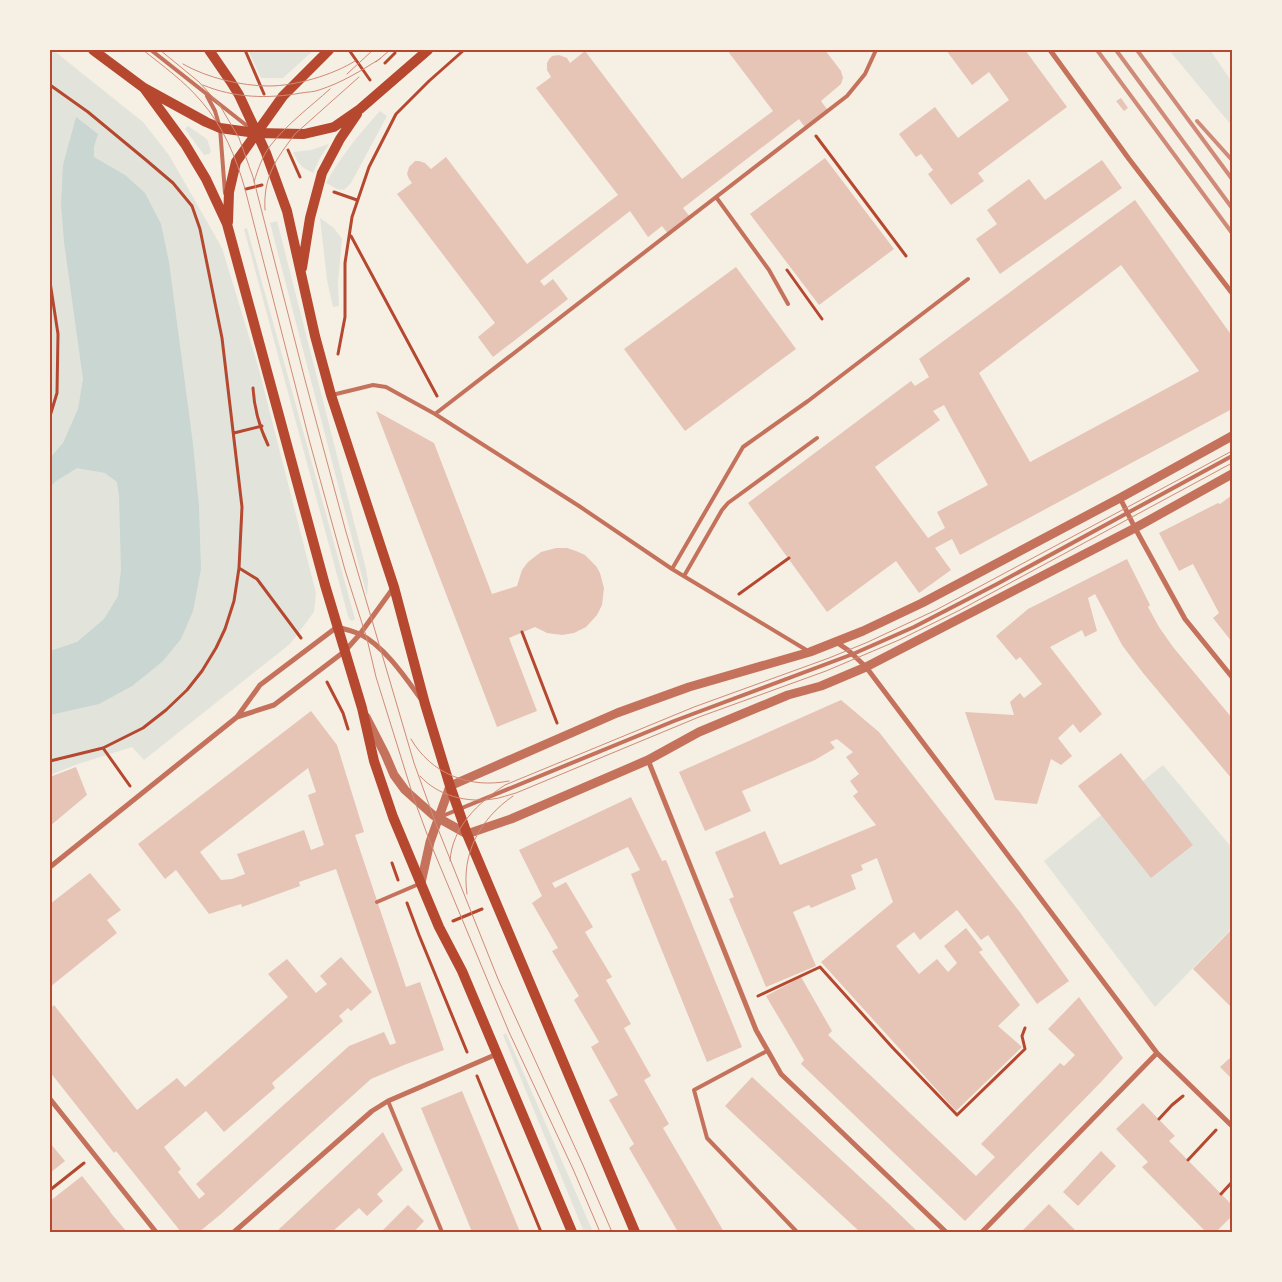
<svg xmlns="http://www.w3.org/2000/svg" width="1282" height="1282" font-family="Roboto,sans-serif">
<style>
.green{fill:#e2e4dc}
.water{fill:#c9d6d2}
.building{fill:#e6c5b7;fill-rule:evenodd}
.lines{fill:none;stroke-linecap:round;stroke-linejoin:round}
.path{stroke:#b5482f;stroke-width:3}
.service{stroke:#c5725c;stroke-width:4}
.minor{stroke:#c5725c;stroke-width:5}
.tertiary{stroke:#c5725c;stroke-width:9}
.secondary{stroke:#b5482f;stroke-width:10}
.tram{stroke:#cf8b77;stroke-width:1}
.rail{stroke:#cf8b77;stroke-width:4}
.neatline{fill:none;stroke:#b5482f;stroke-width:2}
</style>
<rect width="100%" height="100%" fill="#f6efe4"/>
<path class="green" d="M50,50H53L143,122L169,155L222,248L258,366L316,593L314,612L290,644L144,760L132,747L78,764L50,775Z
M248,50H314L283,78H261Z
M1169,50H1210L1232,82V126Z
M380,111L387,116L351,183L344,190L337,189L326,183C341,156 359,134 380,111Z
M188,126L207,139L211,151L209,154L204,155L185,129Z
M329,144L320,158L313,173C301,167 298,164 293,152L311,150Z
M320,218L334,228L342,239L338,283L339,306L333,307L327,280Z
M277,221L366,569L368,581L367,596L270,223Z
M247,228L355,619L352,621L350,620L348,616L244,229Z
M1163,765L1232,848V928L1155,1007L1044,861Z
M506,1033L593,1232H584L503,1035Z"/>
<path class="water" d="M76,117L98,134L94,147V157L125,175L145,193L161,224L169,262L193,444L199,507L201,569L193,611L181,639L162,662L132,686L99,704L50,715V651L77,642L104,619L118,596L121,570L119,496L117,482L105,473L77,468L56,481L50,487V458L63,443L78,409L83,379L64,242L61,204L63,165Z"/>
<path class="building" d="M727,50H825L841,71L843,78L841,84L821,101L829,112L806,129L799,119L683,208L691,218L669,235L662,226L648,237L630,211L540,281L544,286L553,279L568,299L493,357L478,337L495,323L397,194L412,183L409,179L407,174L409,167L415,161H419L425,163L431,169L446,157L527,264L618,195L536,88L551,77L547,70V63L549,59L552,56L559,55L567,58L570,63L585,51L682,179L773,111Z
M946,50H1025L1067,107L978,173L984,181L951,205L928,174L933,170L921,154L916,157L899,134L935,107L958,138L1009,100L989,72L972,85Z
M1121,98L1128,108L1124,111L1116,101Z
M825,158L894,249L819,305L750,214Z
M1102,160L1122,188L1000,274L976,239L997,224L987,210L1029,179L1045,200Z
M1135,200L1232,336V409L960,555L952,539L935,548L951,570L919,593L896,561L827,612L748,503L911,381L915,386L929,377L919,359ZM1121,265L1199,371L1030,462L979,373ZM944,405L988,485L937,512L945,528L928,538L875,467L940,420L933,411Z
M736,267L796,349L685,431L624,349Z
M376,411L434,443L492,594L517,586L522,570L528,562L541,552L556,548H567L576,551L585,555L596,566L600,573L604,588L602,605L597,615L586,627L574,633L562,635L547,633L535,627L509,638L537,711L497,727Z
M1232,495V642L1213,618L1219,613L1193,564L1179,571L1159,533L1218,503L1220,504Z
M1127,559L1150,605L1148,607L1159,627L1173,647L1232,718V779L1143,673L1122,645L1095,594L1088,598L1097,631L1085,637L1082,630L1050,647L1102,714L1080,733L1073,724L1058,738L1072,756L1061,765L1051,759L1037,804L995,800L965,712L1014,715L1010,702L1020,693L1024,698L1042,684L1020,657L1016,660L996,636L1028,609Z
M841,700L879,732L1019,911L1069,981L1037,1004L988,935L981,940L957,910L920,940L914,932L896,946L919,974L937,959L948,972L957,963L944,946L966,928L983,950L979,952L1020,1005L998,1026L1022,1047L956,1111L821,962L893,902L877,858L861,865L863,870L851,875L856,889L811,908L809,905L793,912L816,966L766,987L729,899L734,897L715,852L765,831L780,865L876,825L853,796L858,792L850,781L859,774L846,757L853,752L837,739L830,742L835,748L815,760L742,791L751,811L705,831L679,772Z
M311,711L337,745L364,832L355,835L406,987L420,982L444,1050L404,1065L371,1079L221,1214L199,1232H181L116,1151L114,1153L50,1072V1009L54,1005L137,1110L177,1078L185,1087L288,997L268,974L287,959L316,993L327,984L320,976L341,957L372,992L351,1011L348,1008L339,1016L343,1021L272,1083L275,1088L224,1132L206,1111L164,1147L181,1169L178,1172L199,1199L205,1194L196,1184L349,1046L384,1032L390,1045L396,1043L336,869L299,882L300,886L242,907L241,904L209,914L176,870L165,879L138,844ZM308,768L316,792L308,795L324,845L311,850L304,830L237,854L245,874L232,879L221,880L200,852Z
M1121,753L1193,845L1151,878L1078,786Z
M76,767L87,795L50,826V777Z
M631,797L662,861L666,860L742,1047L707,1062L631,874L640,870L628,847L552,883L555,888L566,882L593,927L585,932L612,977L606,980L631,1024L624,1028L651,1076L644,1080L669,1124L663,1128L724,1232H678L629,1148L634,1144L609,1100L618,1095L591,1047L599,1042L574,1000L579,996L552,951L558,948L532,903L542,896L519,850Z
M90,873L121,910L107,920L117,933L50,987V904Z
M1232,929V1008L1193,969Z
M801,977L832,1031L828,1035L976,1176L995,1157L981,1144L1060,1063L1064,1066L1075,1055L1048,1029L1079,997L1123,1058L1101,1082L965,1221L801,1064L804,1060L766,996Z
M1232,1056V1079L1220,1067Z
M752,1077L888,1203L918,1232H860L792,1169L725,1106Z
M462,1091L502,1188L520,1232H472L461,1205L421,1108Z
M1143,1103L1175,1136L1169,1141L1232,1205V1216L1216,1232H1206L1142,1167L1148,1162L1116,1129Z
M383,1132L403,1170L377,1194L383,1201L367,1216L359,1208L332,1232H276Z
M50,1143L65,1161L50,1173Z
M1101,1151L1116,1166L1078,1206L1063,1192Z
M82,1176L110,1211V1212L127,1232H50V1201Z
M1049,1204L1077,1232H1024L1023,1230Z
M408,1205L424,1221L414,1232H381Z"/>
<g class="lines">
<path class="path" d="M245,50L264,94
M349,50L370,80
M385,63L395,53
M50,85L88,112L146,160L173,183L192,206L200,229L222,338L242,507L239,568L234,601L225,629L216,648L202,671L187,690L166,710L143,728L103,748L50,761
M816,136L906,256
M288,150L300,177
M246,189L262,185
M334,192L357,200
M351,236L437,396
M787,270L822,319
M50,282L58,334L57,393L50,416
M338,354L345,317V263L352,217L369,167L396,114L429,81L464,50
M253,388C254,407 260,428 268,445
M234,433L262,426
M239,568L257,579L301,638
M739,594L789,558
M522,632L557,723
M327,682L343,713L348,729
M103,748L130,786
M392,863L398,880
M407,903L419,935L467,1052
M453,921L482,909
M758,996L820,967L892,1047L957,1115L1025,1049L1022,1036L1025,1028
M477,1076L541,1232
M1159,1119L1172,1105L1183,1096
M1188,1160L1216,1130
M50,1190L84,1163
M1221,1194L1232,1182"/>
<path class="service" d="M151,50L251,129
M207,96L215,111L220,128L225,193
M716,197L769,270L788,304
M332,395L373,385L386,387L435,414L579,506L672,569L808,651
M435,414L847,96L865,74L876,50
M672,569L743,447L808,401L968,279
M684,576L722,510L728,503L817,438
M440,817L674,721L853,654L914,627L997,584L1232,456
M377,902L419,884
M767,1051L694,1090L707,1138L797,1232
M388,1101L442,1232"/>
<path class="minor" d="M1050,50L1129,159L1232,293
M1120,498L1135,528L1185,619L1232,677
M836,642L848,650L866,667L1157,1053L1232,1126
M237,717L274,705L345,651L360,634L394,587
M648,760L756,1030L781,1074L946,1232
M50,867L237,717L260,685L337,627C345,629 352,631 360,634C385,647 405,677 421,699
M50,1099L156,1232
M234,1232L372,1111L388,1101L497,1054
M982,1232L1157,1053"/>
<path class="tertiary" d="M366,717L385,754L394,775L405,790L433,815L467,834L511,819L648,760L699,732L788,695L821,686L866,667L1135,528L1232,474
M421,883L430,842L450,786L617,713L689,687L810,652L863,631L922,603L1120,498L1232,436"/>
<path class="secondary" d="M93,50L144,88L206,122L220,128L256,133L304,134L334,127L360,109L428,50
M209,50L231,82L239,95L266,153L287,211L315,336L331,395L394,587L425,704L450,786L467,834L635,1232
M144,88L185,144L206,179L227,224L325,585L362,708L374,761L393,817L439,927L462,971L572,1232
M228,222L229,192L236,162L283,96L329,50
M302,268L310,218L322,173L340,139L357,114"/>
<path class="tram" d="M143,50C163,66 184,81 201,101C223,126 236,157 245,189L310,443L345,570L367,639L376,677L414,799L430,842L509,1032L573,1169L600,1232
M160,50L199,82L219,104L239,138L253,177L305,380L346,532L414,763L436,824L498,979L583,1165L612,1232
M376,62L390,50
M183,64C207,78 242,86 269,86C295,86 333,75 355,61
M347,74L373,50
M203,85C234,98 268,99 301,93C307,92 314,92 319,90C341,83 361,71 381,58
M254,182C258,169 262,157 270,146C287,124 310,107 330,89
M265,210C263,177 276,159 295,134L359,77
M411,739C431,774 470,789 509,781
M420,776C438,796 467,803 493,799C501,798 508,795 516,793L699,717L826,671L899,640L960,610L1232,463
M450,861C452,827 478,803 505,785L694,707L829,658L868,642L936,610L1232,451
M467,894C461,853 480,819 513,796"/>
<path class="rail" d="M1097,50L1232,233
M1116,50L1232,208
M1137,50L1232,179
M1197,121L1232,160"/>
</g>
<rect width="1282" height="1282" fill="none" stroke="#f6efe4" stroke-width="102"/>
<rect x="51" y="51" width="1180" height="1180" class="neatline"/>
</svg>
